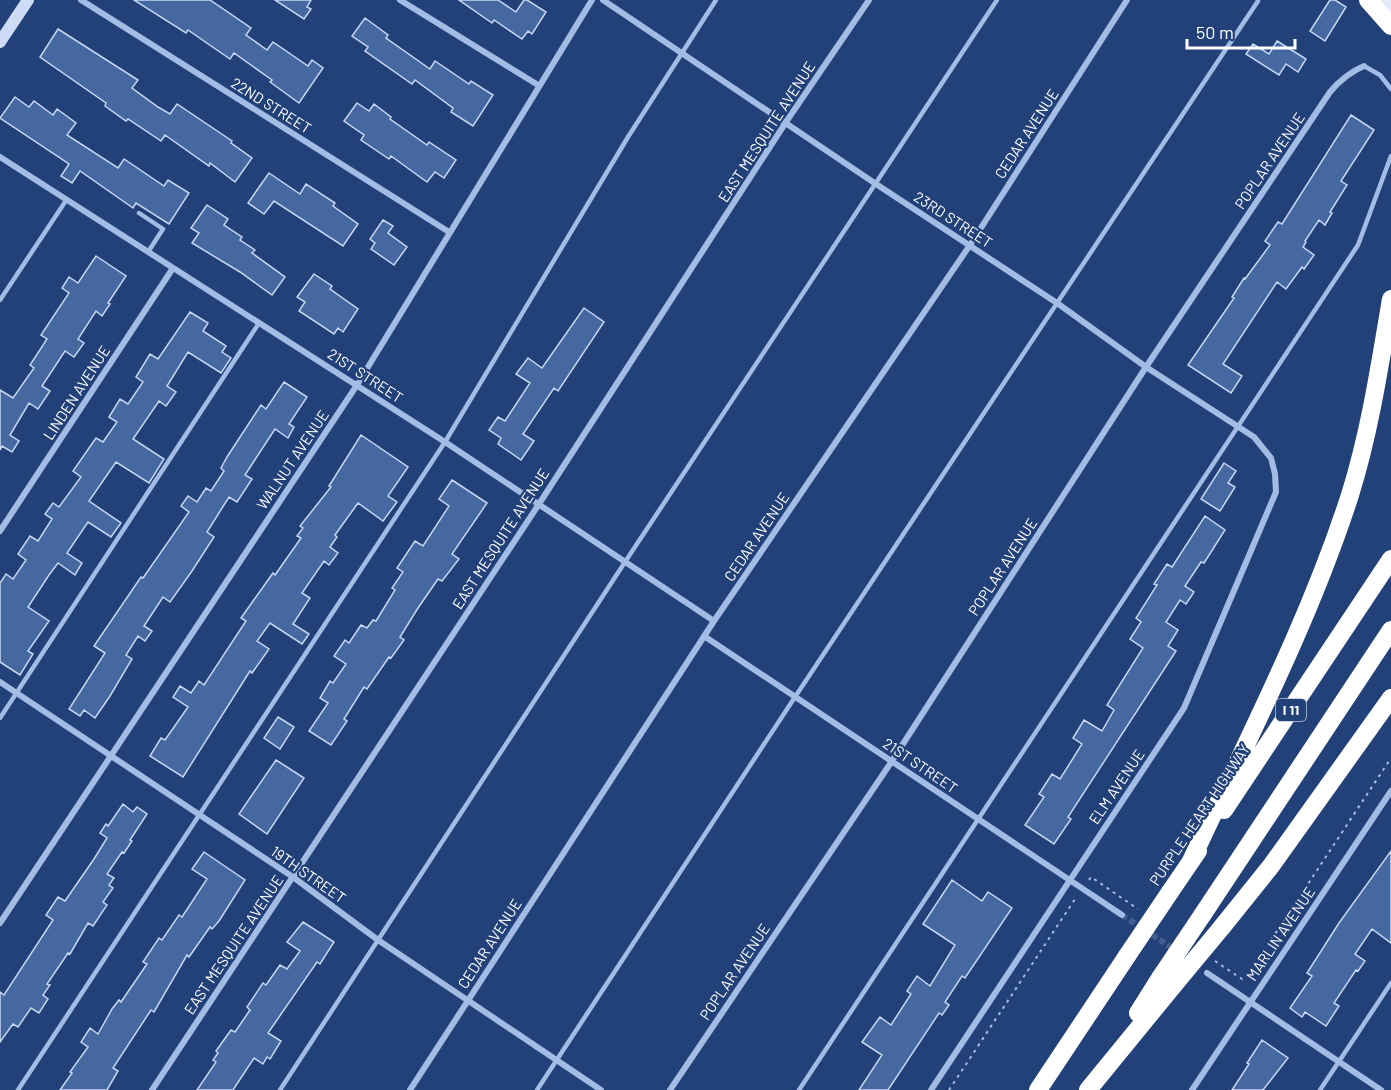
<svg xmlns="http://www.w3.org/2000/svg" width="1391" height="1090" font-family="Barlow,sans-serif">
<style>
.building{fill:#4668a0;stroke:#c6d7f4;stroke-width:1.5}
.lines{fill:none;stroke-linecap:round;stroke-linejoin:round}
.street-tunnel{stroke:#435e8d;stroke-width:6;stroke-dasharray:6 3;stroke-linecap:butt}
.path{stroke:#a3bce5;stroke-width:2;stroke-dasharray:3 4.5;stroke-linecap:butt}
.lane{stroke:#a3bce5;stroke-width:4.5}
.street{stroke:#a3bce5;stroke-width:6}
.secondary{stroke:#cddbf4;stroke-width:12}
.primary{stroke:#e3ebfc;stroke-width:15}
.highway{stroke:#fff;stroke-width:18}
.highway-bridge{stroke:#fff;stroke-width:18}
.labels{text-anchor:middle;stroke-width:4.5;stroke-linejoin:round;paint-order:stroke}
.shield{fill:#224179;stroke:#bdc6d7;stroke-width:1.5}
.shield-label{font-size:14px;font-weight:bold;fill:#fff}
.street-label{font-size:15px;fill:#fff;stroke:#224179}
</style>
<rect width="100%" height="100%" fill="#224179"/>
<path class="building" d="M134,0H210L251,28L246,35L267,50L273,42L308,66L312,60L323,68L299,103L270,82L272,80L234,53L230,59L188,30L186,33Z
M275,0H311L307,7L311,9L304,19Z
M459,0H498L516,12L524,0H527L546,12L532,34L528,31L522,39L494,20L492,23Z
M1330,0H1335L1346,7L1325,41L1310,31Z
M365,18L388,35L386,38L430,69L435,61L469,84L471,81L493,95L473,126L451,112L453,108L415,80L412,84L365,51L368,47L352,36Z
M58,29L138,80L132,88L158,107L170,114L177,104L232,141L231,143L252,158L235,182L210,163L209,166L165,135L161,141L128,119L126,121L105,106L106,103L40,57Z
M1277,41L1306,59L1298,72L1286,64L1279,75L1246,54L1253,44L1269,54Z
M15,97L29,107L34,101L53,115L57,109L76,123L67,135L118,168L124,159L164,186L168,180L189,193L169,224L136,203L133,208L80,171L72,183L61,176L69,164L0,118Z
M357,103L369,111L374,104L391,117L390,119L427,145L429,142L456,160L444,178L435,172L427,182L391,156L389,159L361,140L364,135L344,121Z
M1351,115L1374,130L1341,181L1347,185L1330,212L1332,213L1325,225L1319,220L1305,241L1306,242L1303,247L1314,255L1304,269L1302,267L1286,289L1277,282L1223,364L1242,376L1231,393L1188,365L1234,298L1232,297L1244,278L1245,279L1270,245L1265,241L1278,222L1282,224Z
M269,173L300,194L306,184L335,203L333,206L358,224L343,246L274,201L264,214L248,203Z
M207,205L228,219L224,225L242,237L240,240L255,250L252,253L285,277L272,295L240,272L192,243L199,233L191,228Z
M383,220L393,226L388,233L407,247L394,265L371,249L375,243L370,239Z
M96,256L126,276L108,303L110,304L102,316L96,311L78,339L84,343L74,357L65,351L42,386L50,391L38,409L29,403L10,435L19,441L12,452L2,446L0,450V390L13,398L34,368L30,365L47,339L41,335L69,293L62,288L69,277L78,283Z
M314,274L332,286L330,289L358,309L343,332L338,328L334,334L299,311L305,302L297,297Z
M584,308L604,322L558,391L554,388L523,434L534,441L521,460L498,444L501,438L489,430L498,417L505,421L530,383L516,374L528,358L542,368Z
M190,312L208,323L203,331L226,346L222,352L231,358L221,373L188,352L167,386L176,392L166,406L159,401L133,439L164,459L149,483L116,462L89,501L121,523L111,537L88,522L67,553L82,563L75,575L58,563L49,575L28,607L49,621L28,651L33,654L20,675L0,662V583L6,574L13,579L26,560L18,554L30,536L38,541L52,519L45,514L53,503L59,507L81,477L73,471L96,438L103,442L117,422L109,417L120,399L128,404L143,382L136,377L150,354L158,359Z
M284,382L307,397L289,424L294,427L288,438L275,429L245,475L252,479L237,502L229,497L207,532L214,537L192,571L170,602L163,597L144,626L152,631L145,641L138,636L126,655L132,659L110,696L95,718L84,710L80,716L69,709L105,653L94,646L141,577L143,578L189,512L181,506L188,496L197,502L206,488L211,491L224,471L221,468L227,457L261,405L266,409Z
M361,435L408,467L388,496L397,502L383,521L358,503L335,535L337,537L330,547L338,553L329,565L324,561L302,593L310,598L293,624L309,634L302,644L270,623L257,641L269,649L252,673L250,671L183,777L150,756L161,738L165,740L188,707L173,697L180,686L191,693L199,681L204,685L246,621L241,618L273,573L275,575L301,538L297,536L303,528L300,526L331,487L329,486Z
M1224,463L1236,471L1228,483L1235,487L1220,511L1201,499Z
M452,480L487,503L452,554L459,559L442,581L438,579L418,608L400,637L404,640L391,658L389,657L367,689L364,687L344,719L347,721L331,745L309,731L328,703L320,698L330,681L333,683L346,664L334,656L345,640L349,643L361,625L367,628L373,620L376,621L395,590L392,588L403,572L397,568L415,541L423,546L449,506L439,499Z
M1205,516L1225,530L1204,563L1201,562L1185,586L1194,592L1186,604L1180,600L1166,622L1178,630L1168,646L1176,651L1068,817L1071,819L1054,844L1025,825L1044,797L1039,794L1052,774L1060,779L1082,744L1073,738L1084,720L1102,731L1114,710L1107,705L1143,648L1130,639L1141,622L1136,618L1157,585L1154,584L1167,564L1172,567Z
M278,717L294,727L280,749L264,738Z
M276,760L304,778L267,834L239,814Z
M123,804L133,812L137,807L147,814L130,840L132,841L124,853L122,852L107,874L114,878L109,885L113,888L103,902L107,905L93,926L88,923L70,954L68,953L47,984L50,985L43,995L48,999L39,1013L31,1008L18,1027L13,1024L0,1042V992L4,995L53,920L46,915L58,897L65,901L94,859L107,838L100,833L106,824L108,826Z
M1391,851V943L1372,929L1355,954L1365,961L1358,971L1356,970L1334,1003L1339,1006L1326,1026L1305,1012L1302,1017L1290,1008L1312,976L1307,973L1339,923Z
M204,852L245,880L219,921L212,929L210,927L189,957L187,955L154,1012L151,1010L113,1068L118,1071L107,1090H60L72,1073L70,1072L88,1047L81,1042L90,1028L98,1034L112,1009L119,1000L121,1002L147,964L143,962L159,938L162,940L179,915L182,917L207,879L192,869Z
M952,880L982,901L988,892L1012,908L965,978L962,976L945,1002L949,1005L942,1015L939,1013L888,1090H859L882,1055L862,1042L880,1017L891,1025L911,994L907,991L917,976L930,986L955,945L923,924Z
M303,922L334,942L320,964L317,962L268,1033L281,1041L270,1059L267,1057L263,1064L254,1058L233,1090H197L216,1062L213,1060L218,1053L216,1051L231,1030L235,1032L250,1010L247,1007L263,983L266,985L280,965L287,969L300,951L287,942Z
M1262,1040L1288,1058L1263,1090H1232L1249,1064L1247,1063Z"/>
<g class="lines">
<path class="street-tunnel" d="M1122,915L1175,950"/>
<path class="path" d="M1089,880L1091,877L1138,909
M1215,961L1242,979L1246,978L1391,758
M949,1090L1077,896"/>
<path class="lane" d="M1364,66L1380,75L1391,89
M139,213L163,229L148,252
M0,300L67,199
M0,718L259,323
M18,1090L445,442L628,137L716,0
M280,1090L625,562L997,0
M537,1090L795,697L1258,1
M799,1090L1358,245L1391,156
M1320,1090L1391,983"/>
<path class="street" d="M81,0L449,232
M400,0L538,85
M603,0L876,184L1057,303L1146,367L1254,437L1271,458L1275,474L1276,492L1184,708L931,1090
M0,157L445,442L714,621
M0,531L173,268
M704,636L1122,915
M0,682L293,877L378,940L601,1090
M0,923L357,385L592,0
M1207,973L1381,1090
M152,1090L539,504L786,122L869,0
M410,1090L714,621L970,245L1127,0
M670,1090L892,761L1146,367L1330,92C1340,80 1350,72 1364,66
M1192,1090L1391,791"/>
<path class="secondary" d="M0,42L28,0"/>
<path class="primary" d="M1378,0L1391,9"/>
<path class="highway" d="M1368,0L1391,26
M1224,810L1391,559
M1191,861C1247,740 1309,622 1350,495C1370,431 1380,364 1391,299
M1170,892L1198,851
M1203,914L1391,630
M1222,927L1271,866L1391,698
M1138,1013L1160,978
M1038,1090L1127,956
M1088,1090L1173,986"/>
<path class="highway-bridge" d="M1127,956L1170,892
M1160,978L1203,914
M1173,986L1222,927"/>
</g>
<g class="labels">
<rect class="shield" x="1276" y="699" width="30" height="22" rx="4.5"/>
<g class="shield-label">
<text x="1291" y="715">I 11</text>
</g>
<g class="street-label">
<text transform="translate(271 106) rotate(32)" y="5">22ND STREET</text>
<text transform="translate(767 132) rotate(-57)" y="5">EAST MESQUITE AVENUE</text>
<text transform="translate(1027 134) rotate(-57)" y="5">CEDAR AVENUE</text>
<text transform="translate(1270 161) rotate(-56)" y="5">POPLAR AVENUE</text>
<text transform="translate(953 220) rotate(33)" y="5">23RD STREET</text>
<text transform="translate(365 376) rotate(33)" y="5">21ST STREET</text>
<text transform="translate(77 393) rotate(-57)" y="5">LINDEN AVENUE</text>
<text transform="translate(293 460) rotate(-56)" y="5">WALNUT AVENUE</text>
<text transform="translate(757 537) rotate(-56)" y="5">CEDAR AVENUE</text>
<text transform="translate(501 539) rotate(-57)" y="5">EAST MESQUITE AVENUE</text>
<text transform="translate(1003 567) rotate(-57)" y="5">POPLAR AVENUE</text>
<text transform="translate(920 766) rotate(34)" y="5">21ST STREET</text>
<text transform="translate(1117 787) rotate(-56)" y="5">ELM AVENUE</text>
<text transform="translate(1200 815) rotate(-56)" y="5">PURPLE HEART HIGHWAY</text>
<text transform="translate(308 875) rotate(35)" y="5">19TH STREET</text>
<text transform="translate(1281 934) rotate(-56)" y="5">MARLIN AVENUE</text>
<text transform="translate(490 944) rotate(-57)" y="5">CEDAR AVENUE</text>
<text transform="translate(234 945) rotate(-56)" y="5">EAST MESQUITE AVENUE</text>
<text transform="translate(735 972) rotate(-56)" y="5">POPLAR AVENUE</text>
</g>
</g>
<path d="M1187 39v9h108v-9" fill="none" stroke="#ffffff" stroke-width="3"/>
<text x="1196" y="39" font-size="18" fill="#ffffff" stroke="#224179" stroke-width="4.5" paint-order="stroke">50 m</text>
</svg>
